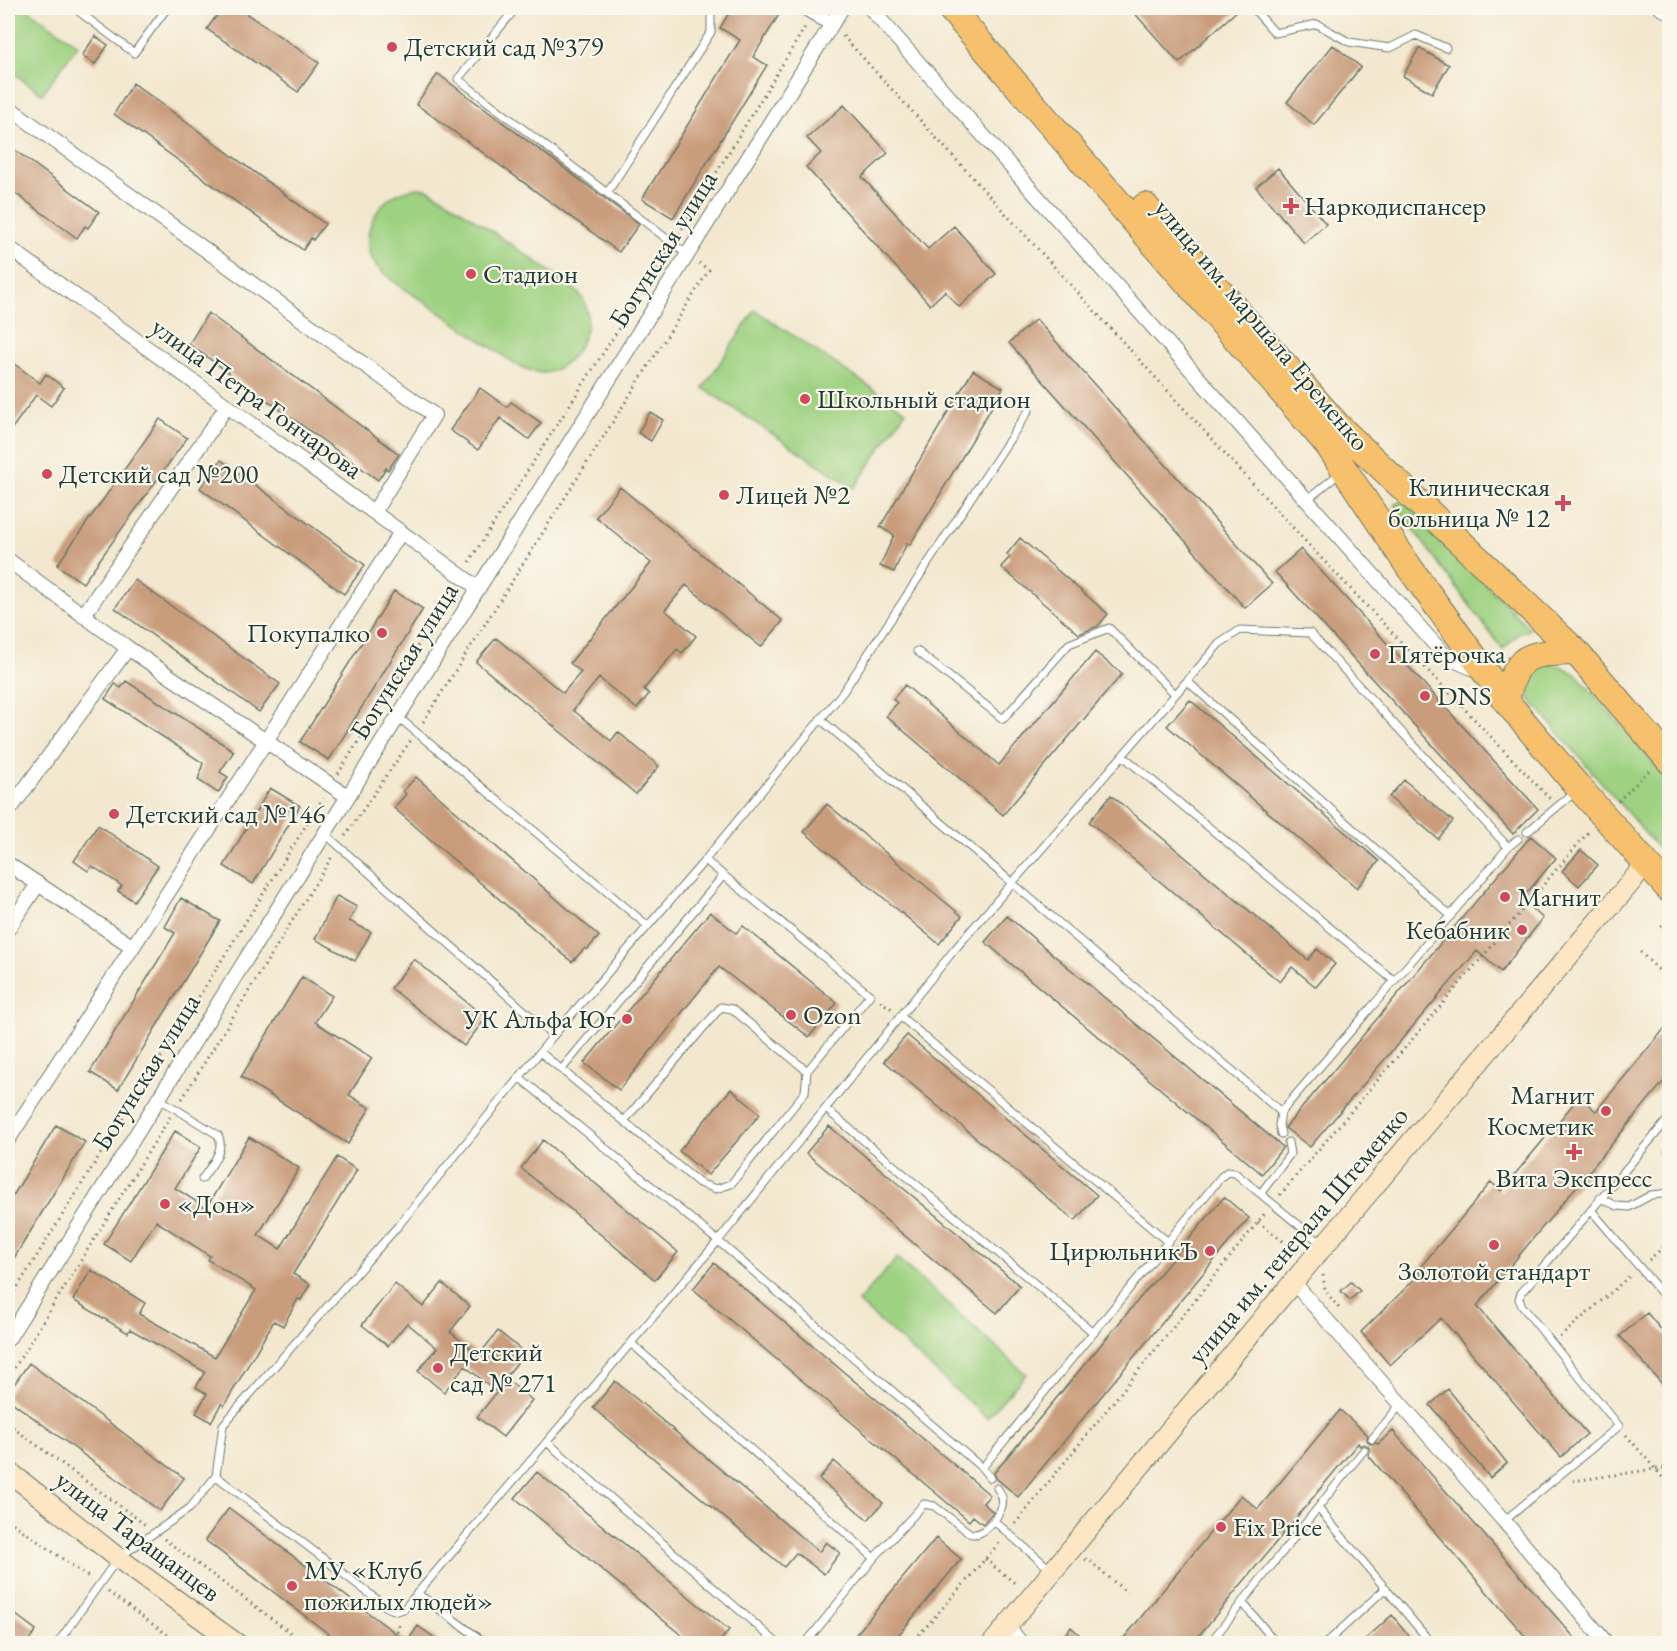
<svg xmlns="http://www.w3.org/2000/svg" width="1677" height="1651" font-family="'EB Garamond',serif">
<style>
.green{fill:#9ed181;stroke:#5e875a;stroke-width:1.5}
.building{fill:#c99c7c}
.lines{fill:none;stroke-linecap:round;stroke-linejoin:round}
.lane-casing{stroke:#69796a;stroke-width:9}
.street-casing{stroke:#69796a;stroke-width:16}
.secondary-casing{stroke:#69796a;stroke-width:22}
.highway-casing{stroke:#69796a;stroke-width:28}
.path{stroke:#69796a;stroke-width:3;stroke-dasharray:1.5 4.5;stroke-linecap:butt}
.lane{stroke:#fff;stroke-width:7}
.street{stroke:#fff;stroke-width:14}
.secondary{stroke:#fce6c4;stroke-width:20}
.highway{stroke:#f7c06c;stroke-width:26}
.poi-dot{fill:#d1495b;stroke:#fbf7ec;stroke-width:2}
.labels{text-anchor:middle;stroke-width:4.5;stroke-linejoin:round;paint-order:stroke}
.poi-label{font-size:27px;fill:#1f3d34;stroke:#fbf7ec;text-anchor:start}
.street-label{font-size:27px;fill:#1f3d34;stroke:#fbf7ec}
</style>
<rect width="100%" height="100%" fill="#fbf7ec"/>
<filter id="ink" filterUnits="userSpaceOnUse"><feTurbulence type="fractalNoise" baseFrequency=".0167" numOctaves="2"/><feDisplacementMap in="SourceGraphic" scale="12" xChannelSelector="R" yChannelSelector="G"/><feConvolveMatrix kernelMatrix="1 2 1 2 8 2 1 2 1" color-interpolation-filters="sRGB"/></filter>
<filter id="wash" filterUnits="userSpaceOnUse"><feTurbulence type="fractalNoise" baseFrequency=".008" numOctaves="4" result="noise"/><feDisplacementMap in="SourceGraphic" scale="24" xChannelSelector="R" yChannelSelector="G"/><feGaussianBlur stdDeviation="1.35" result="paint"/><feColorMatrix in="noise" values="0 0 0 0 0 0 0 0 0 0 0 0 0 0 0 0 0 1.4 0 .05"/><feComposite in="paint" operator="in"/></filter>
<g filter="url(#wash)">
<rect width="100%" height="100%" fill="#f3e8cf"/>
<path class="green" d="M8,8H26L78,45L42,94L8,69Z
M417,188L427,189L445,199L567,283C574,289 582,295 585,304C595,329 572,370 544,373C534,373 525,369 517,365C486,344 454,322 423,301C408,291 382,276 373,261C365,247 367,231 374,217C384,199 397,191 417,188Z
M755,310L906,411L854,488L703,388Z
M1403,500L1530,629L1517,635L1503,650L1395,505Z
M1547,663L1563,667L1577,675L1669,781V861L1526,695C1528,679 1532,670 1547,663Z
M1669,1137V1162L1658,1152Z
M897,1258L1026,1374L987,1418L858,1302Z"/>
<g id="blocks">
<path class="building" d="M222,8H238L319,63L298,92L207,29Z
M732,8H783L753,57L767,65L673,218L642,199L740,40L720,28Z
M1130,8H1240L1179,63Z
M95,36L108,45L95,64L82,56Z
M1333,45L1361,67L1314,125L1287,102Z
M1419,48L1449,65L1432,93L1403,76Z
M438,74L639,224L619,252L416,104Z
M133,83L325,224L313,240L311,238L303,250L114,114Z
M844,105L888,153L862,177L928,249L954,226L996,274L959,307L945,291L930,305L806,167L821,153L807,138Z
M8,145L99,212L88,228L85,226L77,238L8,188Z
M1278,168L1326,224L1304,243L1256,187Z
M208,313L399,454L388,470L386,468L378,480L189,344Z
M1036,319L1272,584L1245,608L1009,343Z
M13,363L40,383L46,374L64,388L51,406L36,395L8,434V371Z
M973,370L1003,388L910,545L907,543L894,572L880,566L894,535L880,527Z
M480,388L507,407L511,402L541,423L529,439L500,418L478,450L450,430Z
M650,412L663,420L651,441L638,433Z
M160,419L187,438L83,583L57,565Z
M221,460L365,565L344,594L200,488Z
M620,487L783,621L761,647L686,585L665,610L696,636L682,653L677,649L644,689L649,694L637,709L599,678L573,710L611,741L618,732L659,766L636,794L476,662L496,638L563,693L581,672L570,663L651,563L596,517Z
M1020,538L1108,614L1098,626L1079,634L1001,567L1010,557L1007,554Z
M1301,549L1538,809L1513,834L1275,572Z
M135,580L280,684L259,712L115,608Z
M394,591L423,609L329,760L300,742Z
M1095,652L1122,674L1003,815L886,716L897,703L893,699L905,685L999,765Z
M126,681L234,751L220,772L228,777L218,793L198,780L203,763L105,699L115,684L121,688Z
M1190,700L1379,861L1357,888L1167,726Z
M416,777L599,936L587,950L585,948L572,962L394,808L406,794L403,791Z
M1404,780L1453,821L1438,839L1389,797Z
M270,788L300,806L253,884L224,866Z
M1111,795L1308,960L1317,949L1335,964L1316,987L1292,967L1280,982L1089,822Z
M827,804L962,916L939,944L804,832Z
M98,825L158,866L134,901L118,891L122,886L92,866L88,871L74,861Z
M1531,836L1556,858L1521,900L1543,918L1501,972L1477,951L1310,1147L1285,1128Z
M1581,850L1598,865L1579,886L1562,871Z
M337,896L357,907L349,921L371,932L355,961L315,939Z
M181,898L220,921L118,1090L90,1072L175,933L165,927Z
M710,912L736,933L743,926L837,1003L809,1037L719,967L619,1090L584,1063Z
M1007,916L1283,1147L1262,1174L985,942Z
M414,959L486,1018L464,1046L391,988Z
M302,977L332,996L315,1022L372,1058L349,1095L370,1108L348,1144L241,1077Z
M1670,1022V1074L1477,1306L1587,1434L1561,1457L1441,1318L1390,1365L1361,1332L1421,1273L1418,1270L1491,1182L1501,1191L1579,1097L1596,1111Z
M907,1035L1097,1195L1075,1221L884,1061Z
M731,1089L760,1114L708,1175L679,1151Z
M56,1125L85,1142L8,1268V1204Z
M829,1126L1020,1286L997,1313L806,1153Z
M175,1131L201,1147L175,1188L206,1208L249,1137L299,1168L258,1235L280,1249L337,1157L357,1170L293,1274L310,1284L301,1300L298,1299L283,1326L274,1321L224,1406L221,1404L211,1422L196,1413L207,1394L196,1387L205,1372L130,1329L128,1333L73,1300L91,1270L145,1303L139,1314L215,1357L256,1290L208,1260L210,1256L156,1221L131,1261L104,1244Z
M543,1140L678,1252L655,1280L521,1168Z
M1224,1197L1249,1218L1018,1497L996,1478L994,1473Z
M714,1263L990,1495L983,1503L993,1512L983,1524L973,1516L969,1521L693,1289Z
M1351,1282L1360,1291L1350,1300L1341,1291Z
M442,1283L470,1306L450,1332L479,1355L498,1331L525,1353L505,1378L532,1400L503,1437L477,1417L497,1392L465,1366L444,1392L418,1371L437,1348L407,1323L388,1346L362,1325L395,1284L423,1307Z
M1647,1313L1670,1340V1393L1620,1336Z
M29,1363L184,1478L160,1511L8,1399V1393Z
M615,1381L819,1552L826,1542L840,1553L824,1574L796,1553L784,1567L593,1408Z
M1448,1389L1507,1463L1490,1478L1430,1405Z
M1340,1410L1368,1435L1367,1440L1370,1444L1376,1443L1378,1444L1393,1431L1580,1644H1532L1368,1455L1370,1450L1368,1446L1364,1444L1360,1446L1358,1443L1192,1644H1119L1241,1495L1258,1509Z
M834,1461L883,1503L868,1520L819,1479Z
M537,1472L729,1630L718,1644H692L515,1498Z
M229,1508L407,1642L418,1626L443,1644H342L205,1540Z
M936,1538L961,1559L891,1644H848Z
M8,1609L36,1630L26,1644H8Z
M1392,1615L1416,1644H1360Z
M1071,1627L1090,1644H1057Z"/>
</g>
</g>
<g filter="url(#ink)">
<use href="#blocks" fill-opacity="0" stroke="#69796a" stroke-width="1.5"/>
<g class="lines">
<g class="lane-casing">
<path id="lane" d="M74,8L134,53L167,8
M516,8L458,79L688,255
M1253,8L1275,33L1317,24L1349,42L1390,48L1416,35L1446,48
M607,193L711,32V8
M1307,500L1340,473
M917,651L1003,719L1069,644L1109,628L1175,694
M1187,681L1451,916
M398,717L648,926
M820,719L1281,1112C1356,1024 1434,937 1508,847L1518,839
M1123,756L1393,980
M1527,832L1575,792
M324,833L553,1036
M900,1016L1168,1242
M540,1052L699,1183L716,1189L731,1184L805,1092L807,1071L870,995L705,860
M562,1069L723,876
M519,1077L718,1241L982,1468L1221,1177L1227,1172L1235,1173L1322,1244
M158,1098L218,1135C226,1149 210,1167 202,1179
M826,1109L1094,1333
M624,1121L721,1007L732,1009L807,1071
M1281,1134L1279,1125L1281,1112
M1261,1193L1290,1154L1288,1142
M1600,1198L1617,1206L1629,1207L1651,1195L1670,1193
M1591,1210L1670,1303
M632,1344L874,1558L924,1504L934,1506L971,1534C982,1535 987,1528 994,1521L1051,1570
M1372,1439L1401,1404
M547,1442L778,1644
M982,1468L990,1478
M216,1476L388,1608L397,1611L404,1609L718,1241L955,949L1219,644L1240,630L1310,633L1508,847
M1318,1508L1432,1644
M994,1521C1002,1509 1007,1501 997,1488
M1504,1521L1619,1426L1522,1306L1519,1299L1521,1293L1670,1117
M417,1593L487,1644
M1242,1602L1277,1644
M57,1644L118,1558L190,1508L216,1476L223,1425L398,1226L553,1036L705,860L843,692L1029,410
M805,1644L874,1558
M1209,1644L1364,1450
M1325,1644L1386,1588"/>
</g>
<g class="street-casing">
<path id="street" d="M805,8L832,24
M870,8L1446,657L1479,671
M1661,8L1670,12
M8,107L434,415L374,512
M8,247L478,588
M8,560L128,648L347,796
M83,616L227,406
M8,812L128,648
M8,864L133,947
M8,929L38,884
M8,1140L401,532
M1294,1283L1504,1521L1607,1644
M8,1339L842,8
M1007,1626L1022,1644"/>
</g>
<g class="secondary-casing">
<path id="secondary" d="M8,1471L118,1558L237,1644
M992,1644L1310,1262L1647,863"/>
</g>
<g class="highway-casing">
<path id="highway" d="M950,8L1328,445L1409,567L1506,701L1579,788L1670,890
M1145,206L1338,426L1576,652L1670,761
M1506,701C1517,651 1529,654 1576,652"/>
</g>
<path class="path" d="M843,36L1307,543L1550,799
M679,234L807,24
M469,562L668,252
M423,722L709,270L699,263
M338,774L453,589
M1618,801L1650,770
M345,836L411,740
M1661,926L1670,916
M1640,952L1670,981
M880,1001L892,1009
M182,1099L333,855
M1280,1195L1590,830
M1258,1222L1297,1252
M1649,1260L1670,1241
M1323,1275L1325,1290L1341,1311
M8,1302L323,798
M1560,1337L1632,1274
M8,1378L170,1117
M8,1424L147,1526
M1626,1435L1670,1486
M1573,1481L1655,1469H1670
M8,1520L91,1579
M1015,1524L1266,1212
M164,1539L306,1644
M985,1559L1017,1585
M1085,1559L1090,1561L1127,1593
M108,1592L180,1644
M394,1644L400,1622
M911,1644L1001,1541"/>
<use href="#lane" class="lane"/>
<use href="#street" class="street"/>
<use href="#secondary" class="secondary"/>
<use href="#highway" class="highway"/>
</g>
</g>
<g class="poi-dot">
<circle cx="392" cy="47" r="6"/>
<path d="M1288 197h6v6h6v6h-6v6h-6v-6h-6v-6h6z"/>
<circle cx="471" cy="274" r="6"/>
<circle cx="805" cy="399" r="6"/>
<circle cx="47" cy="474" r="6"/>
<circle cx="724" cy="495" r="6"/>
<path d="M1560 494h6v6h6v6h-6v6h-6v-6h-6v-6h6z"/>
<circle cx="382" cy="633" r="6"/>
<circle cx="1375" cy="654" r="6"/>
<circle cx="1425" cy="696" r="6"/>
<circle cx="114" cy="814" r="6"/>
<circle cx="1505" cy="897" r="6"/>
<circle cx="1522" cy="930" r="6"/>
<circle cx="791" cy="1015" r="6"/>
<circle cx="627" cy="1019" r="6"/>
<circle cx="1606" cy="1111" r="6"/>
<path d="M1571 1143h6v6h6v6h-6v6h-6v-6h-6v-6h6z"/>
<circle cx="165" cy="1204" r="6"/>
<circle cx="1494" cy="1245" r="6"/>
<circle cx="1210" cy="1251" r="6"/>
<circle cx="438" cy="1368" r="6"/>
<circle cx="1221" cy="1527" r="6"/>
<circle cx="292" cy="1586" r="6"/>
</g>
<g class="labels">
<g class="poi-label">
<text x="404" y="56">Детский сад №379</text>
<text x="1304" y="215">Наркодиспансер</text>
<text x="483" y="283">Стадион</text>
<text x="817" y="408">Школьный стадион</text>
<text x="59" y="483">Детский сад №200</text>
<text x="1550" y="496" text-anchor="end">Клиническая<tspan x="1550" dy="31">больница № 12</tspan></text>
<text x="736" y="504">Лицей №2</text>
<text x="370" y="642" text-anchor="end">Покупалко</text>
<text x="1387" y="663">Пятёрочка</text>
<text x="1437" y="705">DNS</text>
<text x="126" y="823">Детский сад №146</text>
<text x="1517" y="906">Магнит</text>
<text x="1510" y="939" text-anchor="end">Кебабник</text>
<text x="803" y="1024">Ozon</text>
<text x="615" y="1028" text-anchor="end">УК Альфа Юг</text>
<text x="1594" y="1104" text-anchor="end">Магнит<tspan x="1594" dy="31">Косметик</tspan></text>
<text x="1574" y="1187" text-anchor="middle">Вита Экспресс</text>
<text x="177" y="1213">«Дон»</text>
<text x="1198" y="1260" text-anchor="end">ЦирюльникЪ</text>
<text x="1494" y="1280" text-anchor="middle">Золотой стандарт</text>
<text x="450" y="1361">Детский<tspan x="450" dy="31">сад № 271</tspan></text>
<text x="1233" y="1536">Fix Price</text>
<text x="304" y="1579">МУ «Клуб<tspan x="304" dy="31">пожилых людей»</tspan></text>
</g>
<g class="street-label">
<text transform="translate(663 249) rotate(-58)" y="9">Богунская улица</text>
<text transform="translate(1262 325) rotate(50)" y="9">улица им. маршала Еременко</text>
<text transform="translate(257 398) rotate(36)" y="9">улица Петра Гончарова</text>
<text transform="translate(404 661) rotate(-58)" y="9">Богунская улица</text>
<text transform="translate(146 1072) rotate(-58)" y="9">Богунская улица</text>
<text transform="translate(1298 1235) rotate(-50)" y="9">улица им. генерала Штеменко</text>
<text transform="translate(138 1536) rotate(37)" y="9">улица Таращанцев</text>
</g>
</g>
<rect width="1677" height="1651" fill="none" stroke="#fbf7ec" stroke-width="30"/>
</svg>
